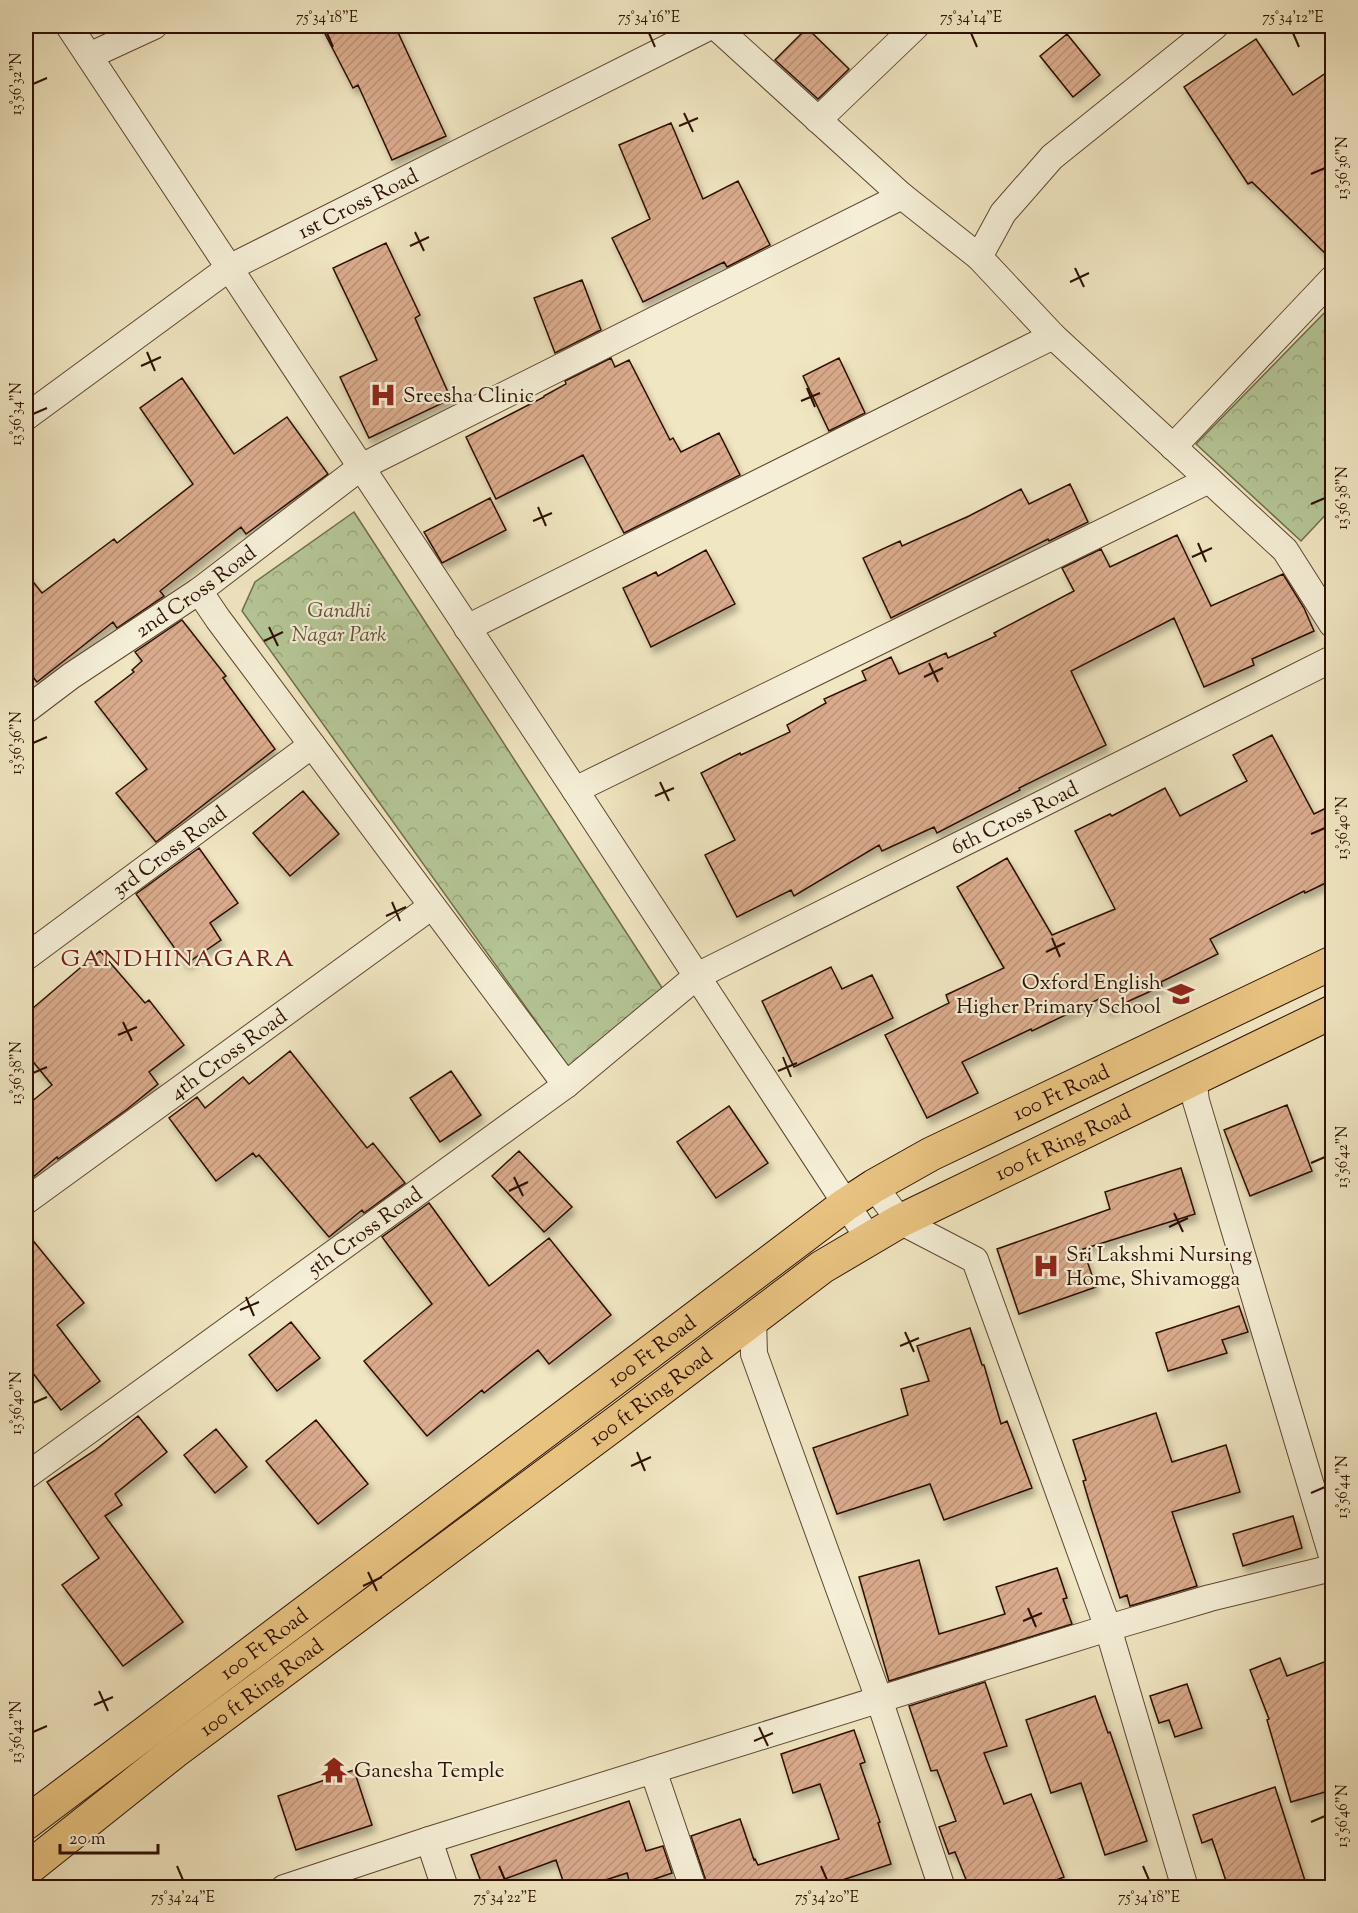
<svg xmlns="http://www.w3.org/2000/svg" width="1358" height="1913" font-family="'Sorts Mill Goudy',serif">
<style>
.park{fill:url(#park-crowns);stroke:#716c4c;stroke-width:1.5}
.building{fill:url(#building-hatch);stroke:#2d1101;stroke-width:1.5;filter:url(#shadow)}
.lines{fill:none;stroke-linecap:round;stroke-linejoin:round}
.street-casing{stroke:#5e4631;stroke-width:28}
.primary-casing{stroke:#2d1101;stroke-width:35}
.street{stroke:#f5efd7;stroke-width:26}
.primary{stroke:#e8c380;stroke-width:33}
.ticks{fill:none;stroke:#2d1101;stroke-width:2}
.labels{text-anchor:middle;stroke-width:4.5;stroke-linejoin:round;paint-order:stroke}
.street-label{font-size:21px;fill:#2d1101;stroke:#f5efd7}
.poi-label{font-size:21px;fill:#2d1101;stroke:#f5efd7;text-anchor:start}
.park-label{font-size:21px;font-style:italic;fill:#5d5035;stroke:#f5efd7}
.quarter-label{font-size:24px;letter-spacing:1.5px;fill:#7a1f14;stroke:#f5efd7}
.neatline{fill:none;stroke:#2d1101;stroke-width:2}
.ticks-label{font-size:15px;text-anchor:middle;fill:#2d1101}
</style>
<defs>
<pattern id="park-crowns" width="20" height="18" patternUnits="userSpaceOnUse" patternTransform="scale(1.5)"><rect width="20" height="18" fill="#b5c696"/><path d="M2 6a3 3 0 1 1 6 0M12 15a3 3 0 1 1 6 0" fill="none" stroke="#9ca980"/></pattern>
<pattern id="building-hatch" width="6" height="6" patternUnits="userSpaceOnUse" patternTransform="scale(1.5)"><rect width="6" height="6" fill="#d9ab8c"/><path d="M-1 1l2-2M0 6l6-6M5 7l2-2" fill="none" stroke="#bb9277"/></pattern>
<filter id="shadow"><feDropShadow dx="3.5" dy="6" stdDeviation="3" flood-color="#0004"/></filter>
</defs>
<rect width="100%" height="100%" fill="#f0e6c1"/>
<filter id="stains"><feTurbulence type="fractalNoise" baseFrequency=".00333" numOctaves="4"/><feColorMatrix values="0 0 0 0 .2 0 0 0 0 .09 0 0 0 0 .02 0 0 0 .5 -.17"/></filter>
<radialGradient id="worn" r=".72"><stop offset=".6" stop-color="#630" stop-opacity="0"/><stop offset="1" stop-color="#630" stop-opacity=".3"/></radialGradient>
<path class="park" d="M1332,305V508L1301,541L1196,444Z
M354,512L668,997L578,1080L242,611L255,582Z"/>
<path class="building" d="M321,26H395L446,136L392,160L358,85L353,88Z
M807,28L849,69L818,99L775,60Z
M1067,34L1100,75L1073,97L1040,56Z
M1256,39L1293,95L1332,69V260L1252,182L1248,184L1184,87Z
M671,123L703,199L738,181L770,245L727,267L724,262L643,302L612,238L650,219L619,145Z
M386,243L420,315L415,318L451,399L369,438L340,377L377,360L333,268Z
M582,280L601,330L555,353L534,298Z
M611,358L615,367L629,360L670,440L673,438L681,452L719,433L740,475L624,533L583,455L496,499L466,437L544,397V396L566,384L565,381Z
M839,358L865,413L829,431L803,376Z
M182,378L234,454L287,417L328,474L246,534L241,527L160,591L164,596L117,628L113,622L37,682L26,668V573L42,593L114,539L117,543L193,484L140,408Z
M1070,484L1088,522L1049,541L1048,539L891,618L863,558L900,541L902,546L969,516L1021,489L1029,504Z
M490,498L506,530L442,563L424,532Z
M1177,535L1211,606L1283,574L1304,608L1314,631L1252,659L1254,665L1204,687L1174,618L1071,671L1106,745L1019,788L1020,790L937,833L934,827L882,851L879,845L794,896L791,890L737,917L705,855L735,840L701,773L740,753L741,755L790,732L787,725L826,703L824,699L866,680L862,671L891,657L899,674L946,653L948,658L996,636L994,633L1074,591L1062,568L1101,549L1110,567Z
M706,550L735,604L651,647L623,588L656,572L658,576Z
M182,620L226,676L223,678L275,749L156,842L116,793L147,769L95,702L134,672L132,670L142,661L135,652Z
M1272,735L1314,814L1332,805V880L1305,893L1304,891L1210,939L1218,954L1161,982L1162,986L1107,1011L1101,998L1032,1031L1031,1029L962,1062L978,1093L927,1118L885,1035L949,1003L946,995L1004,968L957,887L1007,858L1052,935L1115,909L1075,831L1110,814L1112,816L1165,788L1180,816L1247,781L1233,755Z
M303,791L339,834L290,876L253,833Z
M199,848L238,903L210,923L221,940L186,964L136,894Z
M100,951L145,1003L149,1000L184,1045L149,1072L158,1084L126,1110L58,1159L57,1157L26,1183V1106L52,1085L26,1053V1014Z
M831,967L842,989L872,975L893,1018L794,1067L762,1001Z
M290,1051L367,1148L373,1143L405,1183L364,1213L362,1210L329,1237L259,1155L256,1157L253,1153L216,1181L169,1118L197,1097L205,1108L243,1077L249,1084Z
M451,1071L481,1115L440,1142L410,1098Z
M1287,1105L1312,1171L1250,1196L1224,1130Z
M729,1106L768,1163L716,1198L677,1142Z
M519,1151L572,1207L544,1232L492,1176Z
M1181,1168L1195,1214L1083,1249L1096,1287L1019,1314L997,1249L1110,1209L1105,1192Z
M429,1203L489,1286L549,1238L611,1315L549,1364L538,1350L484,1393L482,1390L427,1436L364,1361L432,1304L382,1237Z
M26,1232L84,1303L57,1325L100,1381L61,1410L26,1364Z
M1239,1306L1248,1332L1222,1340L1227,1353L1168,1371L1156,1333Z
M291,1322L320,1358L277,1391L249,1355Z
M970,1328L982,1365H984L1001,1424L1007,1421L1032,1488L944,1520L930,1484L837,1514L813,1448L908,1415L901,1389L929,1381L917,1346Z
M1156,1413L1172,1462L1226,1445L1240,1492L1172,1512L1197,1586L1130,1606L1127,1595L1120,1598L1091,1508L1083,1481L1086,1480L1073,1440Z
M138,1416L167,1452L115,1494L122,1505L105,1516L183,1622L123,1666L62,1585L99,1558L47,1482L94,1451Z
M316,1420L368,1484L318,1524L266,1461Z
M216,1429L247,1467L215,1493L184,1455Z
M1293,1516L1302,1548L1243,1566L1233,1534Z
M919,1560L939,1634L1005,1614L996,1587L1057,1568L1067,1598L1063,1599L1072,1624L889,1681L859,1577Z
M1280,1658L1287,1676L1332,1659V1790L1291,1802L1267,1720L1269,1719L1250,1670Z
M985,1682L1007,1746L984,1753L1004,1804L1031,1794L1064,1877L1038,1887H969L955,1852L949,1854L939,1827L956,1821L937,1770L931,1771L909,1706Z
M1187,1684L1202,1728L1175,1737L1169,1720L1159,1723L1150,1696Z
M1095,1696L1108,1733L1110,1732L1147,1841L1105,1855L1081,1783L1051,1793L1026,1720Z
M854,1730L865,1762L860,1764L880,1822L878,1823L891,1864L821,1887H708L691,1836L740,1819L754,1860L755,1859L758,1865L839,1839L820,1784L793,1793L781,1754Z
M354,1770L372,1825L296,1850L278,1796Z
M1275,1787L1307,1887H1228L1212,1839L1202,1843L1193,1815Z
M629,1801L646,1851L663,1846L672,1873L631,1887L627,1873L584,1887H565L556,1860L483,1887L471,1855Z"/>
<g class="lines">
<g class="street-casing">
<g id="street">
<path d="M69,26L575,790L869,1239"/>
<path d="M715,26L902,196L979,257L1053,336L1285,550L1332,624"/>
<path d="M89,56L154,26"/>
<path d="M818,120L916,26"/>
<path d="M979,257L1003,213L1052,157L1215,26"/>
<path id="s1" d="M26,417L229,268L711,26"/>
<path d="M1173,447L1332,279"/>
<path d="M199,591L218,619L566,1085"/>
<path d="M467,628L1053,336"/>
<path id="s2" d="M26,710L71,676L199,591L361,467L902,196"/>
<path d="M575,790L1209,480"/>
<path id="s3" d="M26,957L312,745"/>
<path d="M1193,1078L1196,1101L1332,1556"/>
<path d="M874,1186L900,1221L975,1260L1108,1628L1185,1888"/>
<path id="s4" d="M26,1201L432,906"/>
<path d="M753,1320L754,1354L879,1699L942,1888"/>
<path id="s5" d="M26,1476L566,1085L697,976L1332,659"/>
<path d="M653,1770L693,1888"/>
<path d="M429,1840L445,1888"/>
<path d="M284,1888L429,1840L1108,1628L1210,1598L1332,1568"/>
</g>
</g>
<g class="primary-casing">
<g id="primary">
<path id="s6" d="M26,1823L845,1205L874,1186L931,1154L1332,963"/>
<path id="s7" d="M26,1870L174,1752L620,1420L822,1267L900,1221L1332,1012"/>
</g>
</g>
<use href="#street" class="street"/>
<use href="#primary" class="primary"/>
</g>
<path class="ticks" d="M327,33L333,47M649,33L655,47M971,33L977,47M1293,33L1299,47M33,84L47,78M684,113L693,132M679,126L698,118M1311,174L1325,168M415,232L424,251M410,246L429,237M1075,268L1084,287M1070,282L1089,273M147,352L155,371M141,366L161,357M807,388L815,407M801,401L820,393M33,414L47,408M1311,504L1325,498M538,507L546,526M533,521L552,513M1198,543L1206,562M1192,557L1212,548M269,627L278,646M264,641L283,632M929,663L938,682M924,677L943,668M33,743L47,737M660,782L669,801M655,796L674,788M1311,834L1325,828M392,902L400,921M386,916L406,907M1052,938L1060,957M1046,952L1065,943M123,1022L132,1041M118,1035L137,1027M783,1057L791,1077M778,1071L797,1063M33,1073L47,1067M1311,1163L1325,1157M514,1177L523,1196M509,1191L528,1182M1174,1213L1183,1232M1169,1227L1188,1218M246,1297L254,1316M240,1310L259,1302M905,1332L914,1352M900,1346L919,1338M33,1403L47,1397M637,1452L645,1471M631,1466L651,1457M1311,1493L1325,1487M368,1572L377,1591M363,1586L382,1577M1028,1608L1036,1627M1023,1621L1042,1613M99,1691L108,1711M94,1705L113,1697M759,1727L768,1746M33,1732L47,1726M754,1741L773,1733M1311,1822L1325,1816M177,1866L183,1880M499,1866L505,1880M821,1866L827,1880M1143,1866L1149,1880"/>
<defs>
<g id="hospital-bare" transform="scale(2.07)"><path d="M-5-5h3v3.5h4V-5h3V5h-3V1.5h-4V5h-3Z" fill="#8f2418" stroke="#f5efd7" stroke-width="2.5" paint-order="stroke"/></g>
<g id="school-bare" transform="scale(2.07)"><path d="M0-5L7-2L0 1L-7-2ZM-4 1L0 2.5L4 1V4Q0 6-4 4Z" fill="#8f2418" stroke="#f5efd7" stroke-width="2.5" paint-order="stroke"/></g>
<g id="temple-bare" transform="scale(2.07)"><path d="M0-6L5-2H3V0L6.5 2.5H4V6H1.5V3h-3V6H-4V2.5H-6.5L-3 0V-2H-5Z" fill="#8f2418" stroke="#f5efd7" stroke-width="2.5" paint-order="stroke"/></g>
</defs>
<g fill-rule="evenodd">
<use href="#hospital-bare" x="383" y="395"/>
<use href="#school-bare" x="1181" y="994"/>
<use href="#hospital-bare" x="1046" y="1266"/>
<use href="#temple-bare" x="334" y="1770"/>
</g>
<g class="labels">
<g class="street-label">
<text dy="7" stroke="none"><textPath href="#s1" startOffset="396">1st Cross Road</textPath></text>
<text dy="7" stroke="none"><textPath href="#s2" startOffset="207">2nd Cross Road</textPath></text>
<text dy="7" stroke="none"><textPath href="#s5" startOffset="1192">6th Cross Road</textPath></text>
<text dy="7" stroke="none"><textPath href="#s3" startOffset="178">3rd Cross Road</textPath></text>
<text dy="7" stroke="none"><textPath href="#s4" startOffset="250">4th Cross Road</textPath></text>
<text dy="7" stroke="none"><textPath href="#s6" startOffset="1270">100 Ft Road</textPath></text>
<text dy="7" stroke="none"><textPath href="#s7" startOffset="1270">100 ft Ring Road</textPath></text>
<text dy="7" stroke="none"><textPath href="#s5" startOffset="418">5th Cross Road</textPath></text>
<text dy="7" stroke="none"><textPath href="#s6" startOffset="784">100 Ft Road</textPath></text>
<text dy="7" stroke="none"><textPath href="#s7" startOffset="784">100 ft Ring Road</textPath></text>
<text dy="7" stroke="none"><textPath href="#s6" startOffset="298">100 Ft Road</textPath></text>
<text dy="7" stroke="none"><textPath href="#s7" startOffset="298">100 ft Ring Road</textPath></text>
</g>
<g class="poi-label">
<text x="403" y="402">Sreesha Clinic</text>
<text x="1161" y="989" text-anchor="end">Oxford English<tspan x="1161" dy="24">Higher Primary School</tspan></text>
<text x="1066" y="1261">Sri Lakshmi Nursing<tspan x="1066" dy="24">Home, Shivamogga</tspan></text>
<text x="354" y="1777">Ganesha Temple</text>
</g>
<g class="park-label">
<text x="339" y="617">Gandhi<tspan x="339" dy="24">Nagar Park</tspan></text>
</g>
<g class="quarter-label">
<text x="178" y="966">GANDHINAGARA</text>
</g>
</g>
<rect width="1358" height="1913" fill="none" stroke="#f0e6c1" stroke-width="66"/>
<path d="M60 1844v9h98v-9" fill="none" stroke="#2d1101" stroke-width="3"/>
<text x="69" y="1844" font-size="18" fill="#2d1101" stroke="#f5efd7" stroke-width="4.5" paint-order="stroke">20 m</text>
<rect x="33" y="33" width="1292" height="1847" class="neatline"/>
<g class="ticks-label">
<text x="327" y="22">75°34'18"E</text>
<text x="649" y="22">75°34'16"E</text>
<text x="971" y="22">75°34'14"E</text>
<text x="1293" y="22">75°34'12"E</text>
<text transform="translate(16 84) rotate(-90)" y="5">13°56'32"N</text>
<text transform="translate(1342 168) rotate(-90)" y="5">13°56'36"N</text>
<text transform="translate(16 414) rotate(-90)" y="5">13°56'34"N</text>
<text transform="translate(1342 498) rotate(-90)" y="5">13°56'38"N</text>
<text transform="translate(16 743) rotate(-90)" y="5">13°56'36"N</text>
<text transform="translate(1342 828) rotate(-90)" y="5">13°56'40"N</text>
<text transform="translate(16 1073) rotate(-90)" y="5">13°56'38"N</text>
<text transform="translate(1342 1157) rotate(-90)" y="5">13°56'42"N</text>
<text transform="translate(16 1403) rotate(-90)" y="5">13°56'40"N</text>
<text transform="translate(1342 1487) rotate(-90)" y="5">13°56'44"N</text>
<text transform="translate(16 1732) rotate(-90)" y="5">13°56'42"N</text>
<text transform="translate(1342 1816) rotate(-90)" y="5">13°56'46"N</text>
<text x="183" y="1902">75°34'24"E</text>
<text x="505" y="1902">75°34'22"E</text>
<text x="827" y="1902">75°34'20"E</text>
<text x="1149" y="1902">75°34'18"E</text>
</g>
<rect width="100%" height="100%" filter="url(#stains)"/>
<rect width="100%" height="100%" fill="url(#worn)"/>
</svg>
